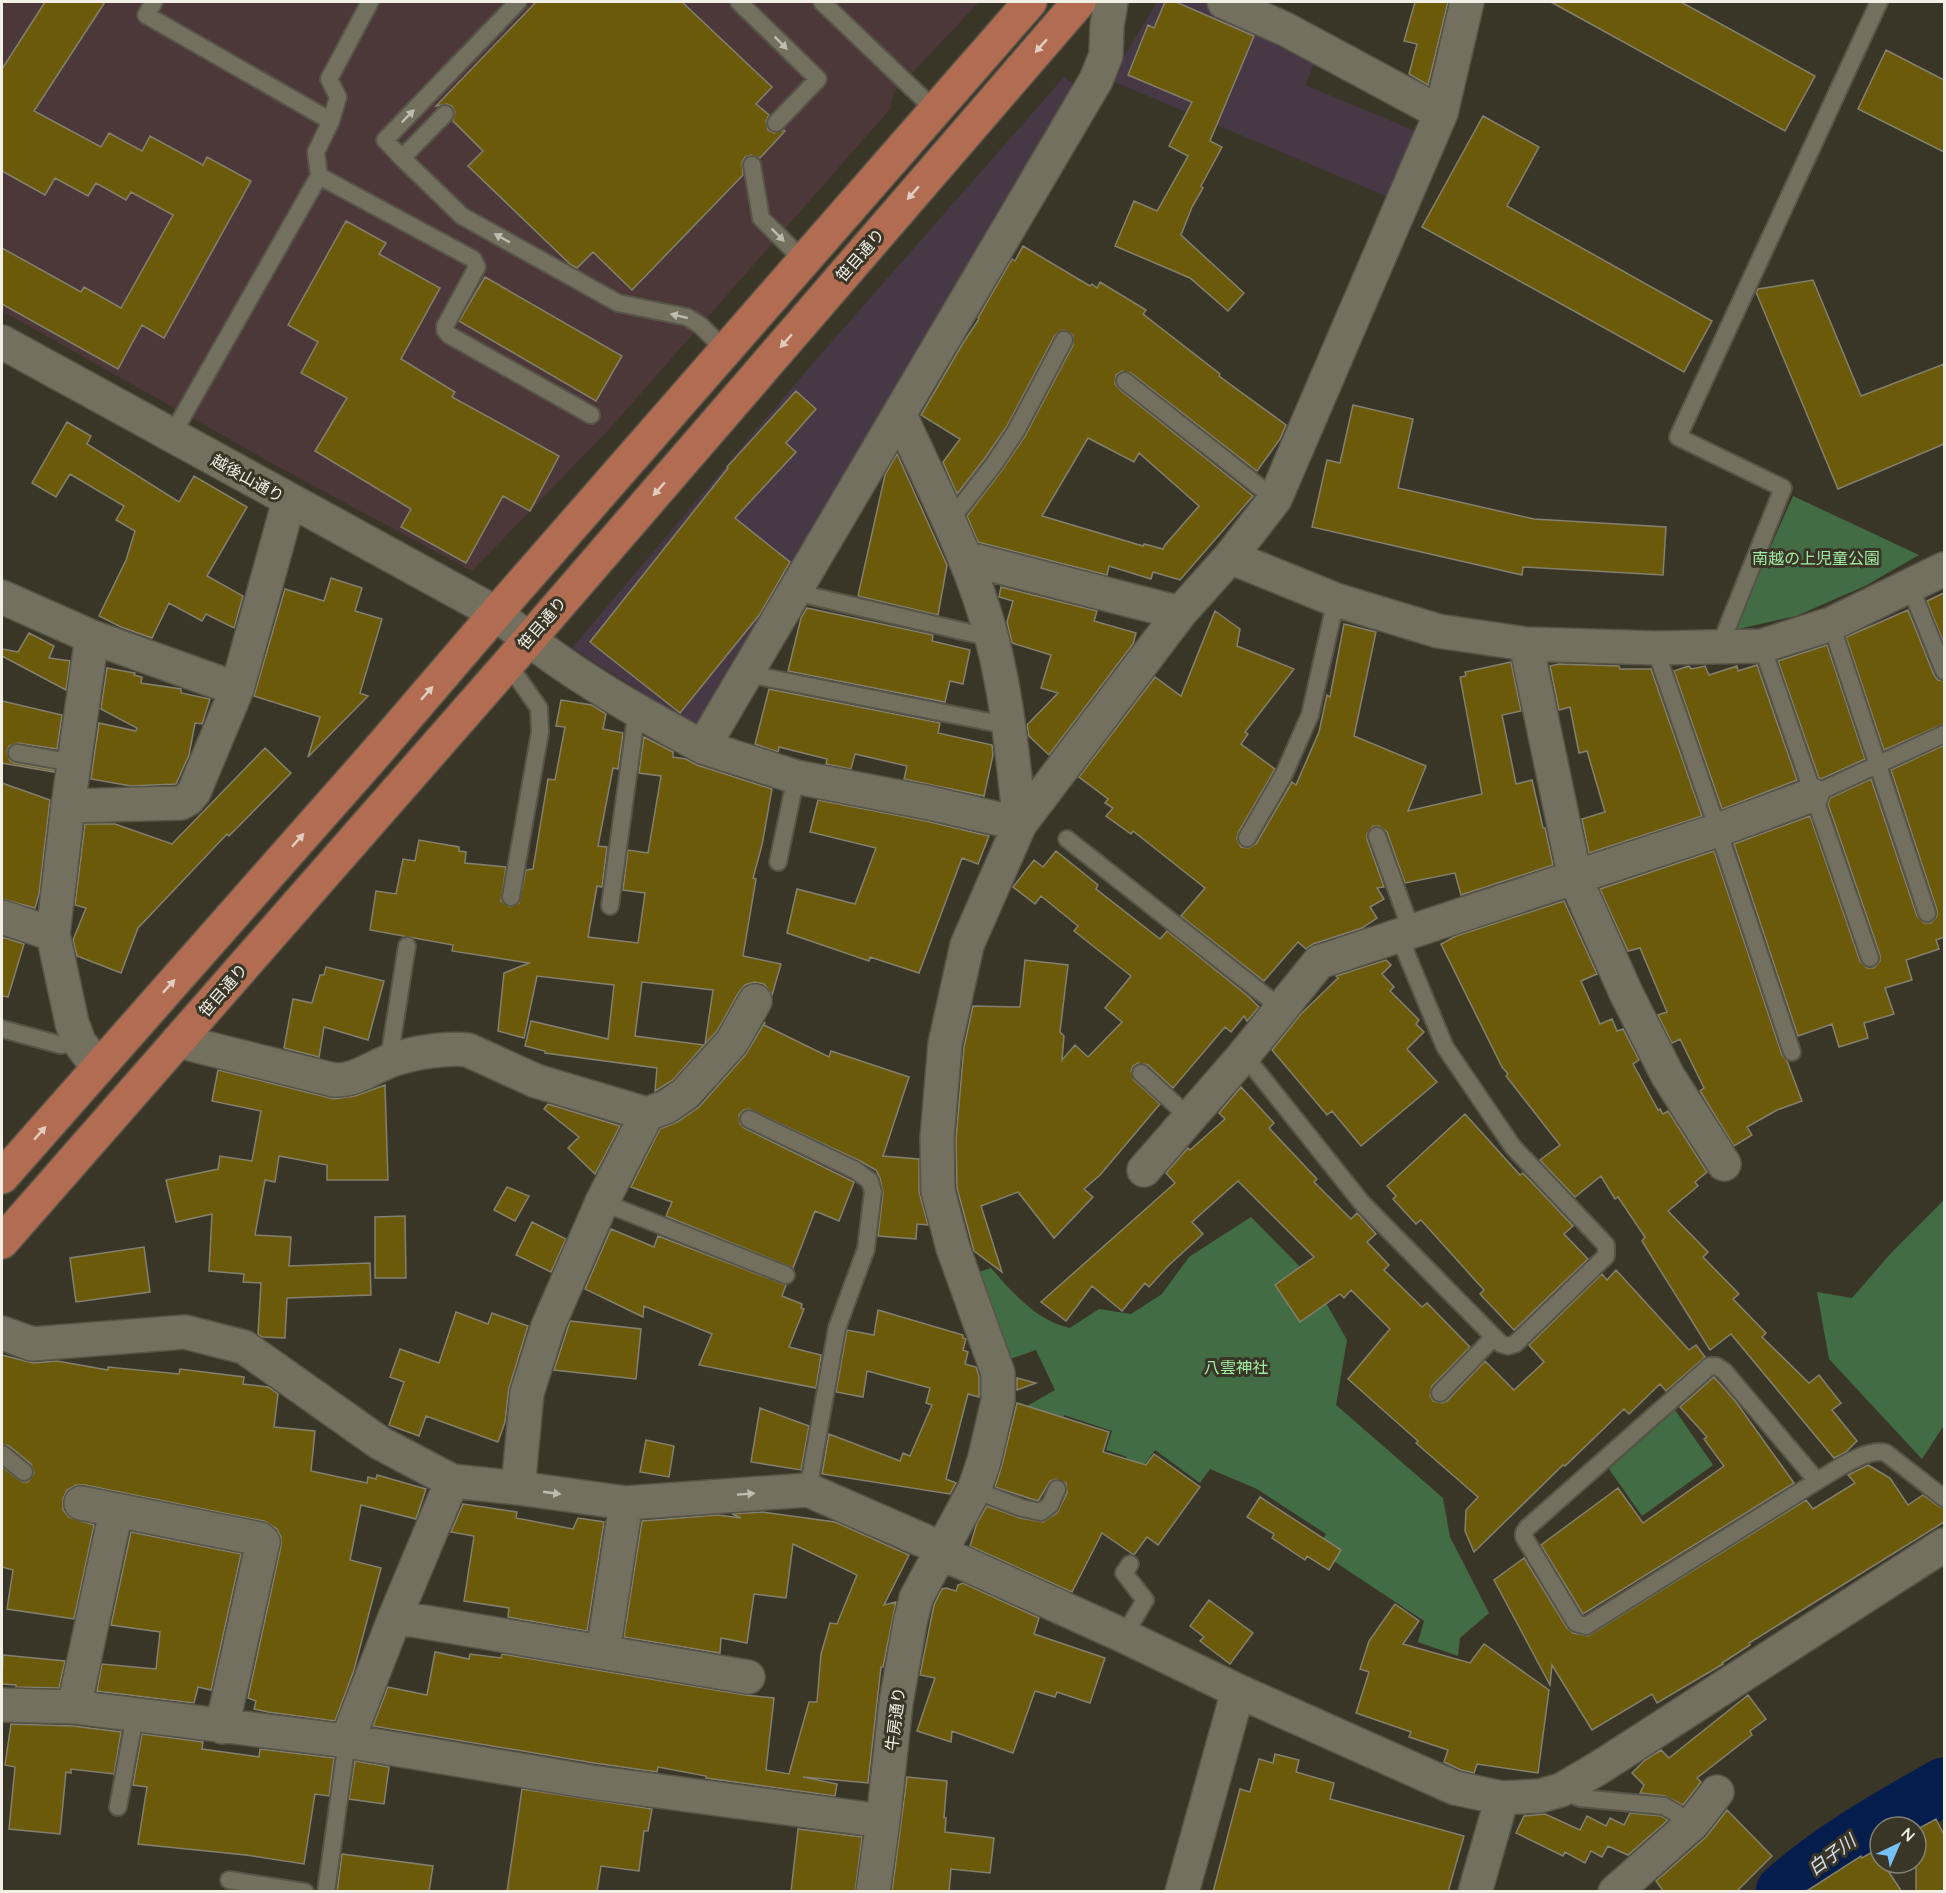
<svg xmlns="http://www.w3.org/2000/svg" width="1946" height="1893" font-family="Quicksand,'Noto Sans JP',sans-serif">
<style>
.commercial{fill:#473846}
.medical{fill:#4c3839}
.green{fill:#426d44}
.lines{fill:none;stroke-linecap:round;stroke-linejoin:round}
.river{stroke:#051d4d;stroke-width:57}
.building{fill:#6b5a0a;stroke:#84806f;stroke-width:1.5;fill-rule:evenodd}
.service-casing{stroke:#575448;stroke-width:20}
.minor-casing{stroke:#575448;stroke-width:36}
.tertiary-casing{stroke:#575448;stroke-width:36}
.primary-casing{stroke:#575448;stroke-width:36}
.service{stroke:#74705f;stroke-width:16}
.minor{stroke:#74705f;stroke-width:33}
.tertiary{stroke:#74705f;stroke-width:33}
.primary{stroke:#b26c51;stroke-width:33}
.oneway{fill:#bfbcb0}
.oneway2{fill:#e1cec1}
.labels{text-anchor:middle;stroke-width:6;stroke-linejoin:round;paint-order:stroke}
.street-label{font-size:16px;fill:#f1efe6;stroke:#3a3627}
.park-label{font-size:16px;fill:#a0eba3;stroke:#3a3627}
.water-label{font-size:18px;font-style:italic;fill:#d8e2f2;stroke:#3a3627}
</style>
<rect width="100%" height="100%" fill="#3a3627"/>
<path class="commercial" d="M1157,2H1206L1318,54L1305,85L1415,131L1388,197L1110,80Z
M1064,77L1081,90L713,721L690,723L572,648L808,369Z"/>
<path class="medical" d="M6,2H979L894,92L890,109L613,425L472,571L286,471L2,311V7Z"/>
<path class="green" d="M1793,496L1919,555L1865,586L1796,616L1734,630Z
M1944,1200V1425L1922,1459L1829,1359L1817,1292L1852,1298L1892,1252Z
M1251,1217L1313,1280L1347,1340L1336,1405L1443,1498L1450,1537L1489,1613L1460,1638L1458,1656L1418,1642L1424,1621L1317,1550L1326,1534L1257,1489L1210,1469L1200,1483L1155,1450L1140,1471L1125,1456L1106,1450L1112,1431L1064,1415L1060,1426L1027,1406L1055,1390L1036,1350L1007,1360L976,1273L991,1268C1012,1292 1037,1321 1070,1328L1099,1309L1131,1314L1162,1294L1189,1257Z
M1675,1410L1713,1465L1642,1516L1609,1469Z"/>
<g class="lines">
<path class="river" d="M1784,1892C1833,1848 1888,1818 1944,1786"/>
</g>
<path class="building" d="M45,2H105L34,111L101,147L109,133L142,151L150,136L203,165L207,157L251,181L164,338L142,325L118,369L2,304V248L81,292L84,287L121,308L173,215L131,192L126,200L96,183L88,196L55,178L45,195L2,171V69Z
M536,2H682L772,87L756,104L769,115L766,121L768,130L774,133L784,130L785,131L760,158L751,155L745,157L742,162L743,175L632,290L593,252L577,268L571,265L468,166L483,151L453,121L455,112L452,106L447,104L436,106Z
M1165,2H1176L1254,36L1210,141L1222,147L1201,186L1203,188L1192,207L1181,235L1244,293L1228,311L1190,278L1115,246L1134,201L1157,211L1188,156L1169,146L1192,102L1128,75L1148,25L1154,28Z
M1415,2H1448L1428,85L1409,74L1417,44L1404,41Z
M1551,2H1681L1815,76L1785,131Z
M1886,50L1944,80V152L1858,109Z
M1483,116L1539,147L1507,206L1712,321L1684,372L1422,227Z
M346,221L386,243L379,254L440,288L401,359L455,392L452,397L559,456L530,511L503,496L466,563L401,527L411,509L315,451L347,398L301,373L318,342L288,325Z
M1023,246L1090,286L1092,284L1097,288L1100,282L1146,310L1143,314L1220,374L1219,376L1286,425L1280,439L1257,471L1131,373L1122,371L1116,375L1115,384L1119,389L1253,496L1180,580L1153,572L1151,579L1109,566L1107,575L978,542L967,516L1002,470L1025,436L1073,345V335L1064,330L1055,335L1007,426L985,458L957,494L943,462L960,439L921,415L963,343L979,319L978,318L1012,259L1015,261ZM1088,438L1134,462L1139,453L1199,506L1165,545L1163,549L1144,544L1143,546L1042,516Z
M485,277L622,356L596,401L459,321Z
M1813,280L1861,396L1944,364V444L1838,489L1756,292L1758,289Z
M796,391L816,409L786,443L796,452L735,518L790,562L760,614L680,713L590,642L728,468L727,467Z
M1353,405L1413,419L1398,488L1534,519L1666,527L1663,575L1523,567L1522,575L1312,527L1327,460L1340,463Z
M67,422L91,436L87,444L179,502L194,476L247,507L207,576L243,596L234,628L206,614L202,621L169,603L152,638L121,627L99,616L126,560L135,531L116,520L124,506L70,474L56,497L32,483Z
M897,454L947,565L938,615L858,596L885,475Z
M331,578L362,588L355,611L382,619L360,693L368,696L308,757L320,717L254,696L285,589L324,601Z
M1001,587L1097,611L1094,621L1136,633L1133,644L1049,755L1029,736L1027,725L1058,693L1041,688L1051,655L1012,643L1007,622L1013,601L999,597Z
M1944,593V644L1927,601Z
M807,608L933,635L932,641L970,650L963,684L950,681L945,702L788,671L801,618Z
M1908,610L1934,675L1938,680L1944,681V724L1884,750L1846,637Z
M1215,611L1240,629L1237,646L1294,669L1245,732L1248,734L1241,744L1275,769L1238,833L1237,839L1241,847L1248,848L1256,844L1292,782L1296,785L1319,732L1327,695L1330,697L1344,624L1376,632L1354,736L1426,766L1408,811L1482,794L1460,677L1466,676L1465,672L1511,662L1521,711L1502,715L1516,784L1532,780L1543,828H1545L1553,865L1461,895L1455,873L1405,883L1387,832L1379,826H1373L1367,834V839L1384,887L1377,888L1384,899L1370,907L1377,918L1362,928L1313,944L1306,949L1298,942L1264,981L1181,916L1205,888L1133,831L1131,834L1106,816L1113,808L1105,803L1108,799L1079,777L1155,677L1181,696Z
M29,633L54,646L49,658L70,661L66,690L2,656V649L18,652Z
M1827,645L1865,759L1821,779L1819,778L1778,661Z
M1559,664L1619,666L1620,669H1651L1702,816L1589,853L1582,819L1605,812L1587,751L1579,753L1570,707L1559,710L1550,666Z
M1757,665L1797,780L1722,809L1674,671L1689,666L1691,669L1705,666L1709,675L1737,666L1738,671Z
M107,668L135,673L134,675L142,677L141,683L181,689V693L210,699L202,724L195,723L189,755L176,784L131,786L91,779L99,723L136,731L137,728L101,709Z
M769,689L940,723L938,733L992,745L993,755L984,796L904,779L907,766L855,754L851,769L826,764L827,759L779,747L778,752L755,744Z
M561,700L592,705L606,714L603,729L623,733L618,769L613,768L598,846L607,847L602,887L597,886L588,937L638,943L645,893L623,890L628,850L648,853L661,776L639,773L644,737L673,752V757L686,759L697,765L772,789L762,845L753,878L756,879L743,956L781,964L772,995L764,984L754,982L745,985L739,992L717,1031L705,1044L713,990L642,982L635,1036L704,1045L673,1080L655,1091L657,1068L545,1053V1051L525,1046L531,1021L608,1039L614,985L537,976L524,1038L498,1031L504,973L529,963L452,951L453,945L370,930L376,891L396,894L403,859L415,861L419,840L459,847V851L466,852L465,863L506,867L501,901L510,907L519,903L526,870L533,869L548,779L555,780L565,727L556,726Z
M2,701L62,715L57,749L18,743L9,746L7,752L10,761L15,763L54,770V772L2,763Z
M1944,745V937L1936,940L1939,949L1906,960L1912,980L1885,988L1894,1014L1864,1023L1868,1038L1839,1047L1832,1024L1798,1036L1734,844L1810,816L1860,961L1867,968H1874L1880,961V955L1828,804L1830,798L1871,779L1917,916L1924,923H1931L1937,916V910L1891,770Z
M265,748L291,773L229,836L227,834L138,928L121,973L77,956L73,940L86,908L75,905L85,824H115L172,844Z
M2,783L50,800L39,894L35,908L2,899Z
M818,800L926,821L989,836L978,864L962,858L919,973L870,957L869,961L787,933L797,889L855,904L876,848L810,832Z
M1056,851L1098,885L1096,889L1160,939L1167,931L1249,997L1259,1007L1247,1021L1244,1016L1231,1032L1225,1027L1173,1088L1148,1065L1138,1063L1133,1066L1131,1071L1134,1080L1160,1104L1100,1175L1084,1189L1093,1197L1054,1238L1018,1192L981,1206L1002,1272L974,1251L957,1188L956,1139L964,1047L973,1006L1020,1007L1025,960L1068,965L1060,1032L1064,1036L1062,1060L1075,1045L1088,1057L1122,1022L1105,1008L1131,976L1074,931L1078,926L1041,896L1035,904L1013,887L1034,860L1043,867Z
M1714,851L1782,1055L1787,1061L1802,1101L1777,1110L1747,1127L1752,1135L1734,1146L1700,1091L1704,1088L1680,1039L1672,1043L1658,1015L1667,1012L1640,948L1628,951L1600,889Z
M1564,901L1597,974L1581,981L1600,1024L1612,1019L1617,1031L1623,1029L1639,1060L1633,1064L1658,1110L1660,1109L1663,1114L1668,1111L1707,1172L1695,1182L1698,1186L1668,1211L1708,1252L1703,1257L1739,1294L1733,1299L1766,1333L1762,1337L1809,1383L1819,1375L1841,1403L1832,1410L1857,1441L1846,1452L1834,1458L1731,1334L1710,1350L1642,1241L1645,1237L1618,1197L1615,1199L1601,1176L1575,1197L1540,1160L1560,1145L1506,1076L1508,1074L1502,1067L1441,944L1456,936Z
M2,937L24,944L8,997L2,996Z
M1386,960L1391,965L1382,974L1394,987L1390,991L1419,1020L1416,1024L1424,1032L1407,1049L1437,1082L1361,1146L1332,1111L1327,1115L1272,1050L1301,1014L1338,978L1336,976Z
M326,967L384,981L368,1040L324,1027L319,1057L284,1048L293,999L312,1003L320,975H324Z
M765,1022L764,1025L829,1057L831,1051L909,1077L883,1156L919,1159V1192L928,1225L917,1224L916,1239L878,1236L883,1193L880,1178L876,1170L860,1161L749,1109L744,1110L739,1115L740,1124L744,1128L854,1182L839,1221L815,1211L793,1268L666,1216L672,1202L631,1187L660,1129L677,1122L699,1107L746,1054Z
M218,1070L334,1099L355,1096L385,1085L388,1180H327V1165L279,1156L275,1182L265,1180L255,1235L291,1237L289,1266L370,1263L371,1295L287,1298L285,1338L262,1337L258,1334L261,1283L243,1282L244,1274L209,1271L212,1214L176,1222L166,1180L218,1169L220,1156L252,1161L261,1111L212,1101Z
M1241,1087L1274,1123L1269,1128L1317,1179L1314,1182L1351,1219L1357,1213L1376,1234L1367,1242L1389,1265L1384,1270L1422,1307L1427,1303L1470,1347L1432,1386L1430,1395L1433,1401L1442,1403L1447,1401L1485,1361L1514,1390L1544,1362L1529,1345L1602,1274L1607,1280L1616,1270L1689,1350L1696,1345L1705,1357L1666,1391L1660,1384L1629,1414L1624,1409L1565,1466L1563,1465L1474,1552L1465,1531L1466,1510L1478,1497L1416,1443L1418,1441L1348,1379L1390,1329L1351,1290L1344,1298L1340,1294L1300,1322L1275,1285L1314,1257L1238,1181L1192,1222L1203,1234L1168,1266L1149,1287L1145,1283L1122,1311L1092,1286L1066,1321L1041,1302L1175,1183L1166,1173L1188,1148L1190,1150L1225,1119L1219,1113Z
M548,1104L620,1126L595,1174L568,1148L579,1137L544,1109Z
M1465,1114L1520,1175L1523,1173L1573,1226L1564,1234L1588,1259L1514,1330L1480,1294L1484,1290L1421,1220L1416,1224L1393,1199L1396,1196L1387,1186Z
M507,1187L529,1196L515,1221L494,1210Z
M405,1216L406,1278H375V1217Z
M532,1222L566,1239L551,1272L516,1255Z
M611,1229L654,1247L658,1236L786,1285L782,1296L802,1304L801,1308L804,1309L789,1347L821,1355L816,1388L699,1365L712,1334L644,1306L643,1317L585,1289Z
M144,1247L150,1292L76,1302L70,1258Z
M878,1310L963,1335V1338L966,1339L963,1350L968,1352L965,1364L976,1367L979,1376V1397L968,1394L946,1479L956,1483L950,1494L822,1474L829,1434L900,1461L903,1453L910,1456L932,1405L926,1403L930,1388L867,1371L863,1397L836,1392L847,1330L874,1335Z
M456,1312L488,1324L492,1313L528,1326L509,1388L505,1422L498,1442L426,1416L419,1436L389,1425L404,1382L390,1377L400,1349L439,1363Z
M570,1321L641,1329L636,1379L554,1370Z
M2,1355L33,1363L57,1361L108,1370V1367L179,1374L180,1369L244,1377L243,1384L268,1387L278,1394L274,1427L315,1431L311,1471L367,1483L368,1477L376,1479L377,1475L426,1489L416,1519L361,1505L350,1560L381,1568L354,1670L335,1721L268,1712L254,1709L256,1701L248,1698L281,1546V1537L277,1529L264,1521L85,1485H76L67,1490L63,1499V1510L69,1517L94,1525L74,1619L7,1609L13,1570L2,1567V1467L22,1482H28L34,1473L31,1464L9,1446L2,1444Z
M1714,1377L1736,1402L1794,1483L1583,1614L1541,1545L1618,1488L1643,1523L1724,1466L1704,1439L1707,1437L1680,1407Z
M1017,1378L1036,1383L1017,1390Z
M1017,1403L1109,1432L1103,1452L1146,1465L1154,1454L1200,1487L1158,1545L1147,1537L1134,1555L1102,1533L1072,1592L970,1546L977,1523L987,1506L1020,1518L1043,1522L1057,1513L1067,1493L1066,1483L1056,1479L1050,1481L1038,1501L995,1487L1002,1465Z
M760,1408L809,1426L801,1470L751,1462Z
M646,1440L674,1446L669,1477L640,1472Z
M1868,1465L1890,1478L1908,1505L1923,1495L1938,1506L1944,1508V1522L1749,1643L1750,1645L1722,1663L1723,1664L1657,1703L1652,1694L1592,1730L1552,1665L1550,1685L1494,1580L1524,1558L1567,1628L1573,1633L1588,1636L1806,1500L1813,1509L1855,1483L1848,1475Z
M1260,1497L1341,1550L1329,1570L1307,1556L1305,1560L1272,1538L1274,1534L1247,1517Z
M463,1504L517,1512L516,1518L573,1529L578,1518L604,1522L587,1631L508,1617L509,1608L464,1601L474,1536L451,1532Z
M762,1512L835,1522L909,1555L884,1605L896,1602L883,1667H881L868,1783L803,1777L837,1784L835,1796L706,1778V1776L658,1767L657,1772L594,1763L373,1726L388,1687L427,1695L435,1652L469,1659L470,1654L501,1658L502,1654L745,1695L774,1698L766,1770L789,1774L809,1702H817L821,1654L830,1623L837,1624L857,1575L793,1544L786,1598L754,1594L747,1643L721,1638L720,1653L624,1637L642,1521L718,1515L741,1518L732,1514Z
M131,1532L241,1554L211,1690L198,1687L194,1703L97,1691L102,1664L156,1669L160,1632L111,1625Z
M963,1583L1039,1618L1034,1634L1105,1658L1090,1703L1057,1692L1055,1697L1035,1691L1013,1753L952,1731L951,1742L917,1731L935,1678L920,1675L934,1605L942,1589L946,1588L956,1591L958,1585Z
M1209,1600L1253,1633L1230,1664L1200,1641L1204,1637L1190,1626Z
M1395,1604L1419,1621L1403,1644L1470,1663L1484,1644L1549,1690L1538,1773L1477,1764L1474,1773L1461,1770L1444,1762L1448,1750L1409,1737L1411,1732L1356,1713L1369,1672L1360,1669L1369,1641Z
M3,1655L65,1661L59,1688L16,1687V1685L2,1684Z
M1748,1695L1766,1719L1750,1731L1752,1735L1697,1778L1701,1782L1683,1805L1665,1796L1640,1793L1644,1785L1632,1773L1645,1760L1661,1750L1669,1758Z
M11,1724L73,1726L121,1732L114,1774L71,1769V1773L66,1772L60,1834L9,1829L15,1767L5,1765Z
M142,1734L203,1742L202,1749L259,1757L260,1749L334,1758L329,1796L315,1794L304,1864L246,1855L138,1844L147,1787L133,1785Z
M1275,1754L1299,1760L1296,1772L1334,1783L1330,1799L1464,1836L1448,1892H1213L1240,1789L1250,1792L1259,1759L1273,1763Z
M355,1761L389,1767L384,1804L349,1799Z
M907,1777L947,1781L944,1818H946L945,1832L994,1838L990,1873L951,1869L949,1892H892Z
M522,1789L652,1809L648,1831H644L639,1871L601,1866L597,1892H507Z
M1727,1810L1772,1856L1736,1892H1664L1656,1881L1706,1837Z
M1630,1813L1661,1816L1668,1820L1628,1855L1608,1846L1602,1857L1591,1851L1585,1863L1565,1852L1563,1856L1516,1833L1524,1816L1545,1814L1580,1830L1587,1816L1606,1826L1610,1818L1624,1825Z
M1936,1819L1944,1835V1892H1916V1830Z
M798,1829L862,1837L855,1892H791Z
M1874,1851L1880,1859V1863H1883L1902,1892H1805L1861,1856L1862,1858Z
M342,1854L433,1866L429,1892H337Z"/>
<g class="lines">
<g class="service-casing">
<path id="service" d="M154,2L146,15L331,121
M739,2L818,79L776,123
M822,2L935,110
M445,114L402,158L462,216L618,303L687,317L700,325L725,350
M402,158L385,140L518,2
M752,165L761,218L803,260
M319,176L473,259L477,267L445,326V330L449,335L591,415
M1125,381L1275,499
M172,435L319,176L316,152L331,121L338,97L329,79L370,2
M949,522L994,464L1016,431L1064,340
M1910,586L1944,671
M794,592L992,638
M1831,624L1927,913
M1762,646L1870,958
M1655,648L1718,830L1792,1052
M1719,648L1783,488L1678,437L1879,2
M508,664L539,708L540,732L511,897
M748,674L1010,726
M17,753L74,763
M1812,795L1944,734
M1377,836L1412,932
M1247,838L1284,774L1310,715L1336,600
M1067,839L1282,1009
M778,862L796,777
M610,906L635,724L640,714
M2,1029L61,1045L79,1042
M1244,1055L1362,1203L1501,1344L1508,1346L1515,1344L1606,1256V1245L1513,1147L1445,1047L1399,936
M392,1060L391,1046L407,946
M1141,1073L1190,1118
M749,1119L855,1170L870,1181L873,1192L866,1249L837,1328L808,1490
M602,1202L786,1275
M1440,1393L1494,1337
M2,1454L24,1472
M1817,1481L1724,1371L1716,1366H1710L1527,1528L1524,1533V1537L1576,1623L1586,1626L1817,1481C1834,1471 1867,1447 1886,1453L1944,1498
M974,1490L1022,1508L1041,1512L1050,1505L1057,1489
M1124,1636L1145,1600L1124,1573L1130,1564
M1561,1790L1580,1798L1664,1806L1693,1823
M118,1807L135,1716
M229,1880L305,1892
M326,1892L347,1741"/>
</g>
<g class="minor-casing">
<path id="minor" d="M1224,2L1285,29L1441,113
M900,415C933,488 972,561 992,639C1008,700 1013,762 1020,824
M1230,557L1336,600L1438,631L1526,644L1655,648L1762,646L1831,624L1944,569
M965,558L1180,613
M2,597L92,637L237,689
M496,613C559,667 630,708 703,747L1096,80L1106,55L1107,26L1111,2
M92,637L68,806L53,934L72,1023L79,1042L98,1067
M1526,644L1575,878L1626,993L1668,1076L1724,1164
M703,747L796,777L930,803L1020,824
M68,806L181,803L188,799L194,792L237,689L289,501
M2,917L53,934
M178,1041L334,1080C356,1081 372,1067 392,1060C412,1053 447,1047 468,1050L536,1081L647,1114
M1144,1170L1244,1055L1319,962L1718,830L1812,795
M2,1333L32,1344L185,1332L244,1347L380,1443L452,1481L518,1488L626,1503L808,1490L927,1542L939,1552L1124,1636L1238,1691L1455,1788L1502,1798L1540,1796L1561,1790L1597,1769L1944,1545
M518,1488L527,1393L548,1326L602,1202L647,1114L666,1107L685,1094L732,1042L755,1001
M81,1503L260,1539L263,1542L222,1727
M395,1617L748,1677
M603,1652L626,1503
M2,1705L74,1707L347,1741L591,1782L883,1821
M74,1707L116,1511
M347,1741L395,1617L452,1481
M873,1892L883,1821L896,1703L910,1623L916,1598L974,1490L984,1461L998,1401V1373L953,1248L938,1191L937,1138L945,1044L967,945L1020,824L1180,613L1230,557L1275,499L1441,113L1467,2
M1182,1892L1238,1691
M1475,1892L1502,1798
M1615,1892L1693,1823L1717,1792"/>
</g>
<g class="tertiary-casing">
<path id="tertiary" d="M2,342L496,613"/>
</g>
<g class="primary-casing">
<path id="primary" d="M2,1177L376,753L496,613L1030,2
M2,1242L508,664L1079,2"/>
</g>
<use href="#service" class="service"/>
<use href="#minor" class="minor"/>
<use href="#tertiary" class="tertiary"/>
<use href="#primary" class="primary"/>
</g>
<defs><path id="oneway-solid" d="M-6-.8H1V-3.2L6.5 0L1 3.2V.8H-6Z" transform="scale(1.5)"/></defs>
<g class="oneway">
<use href="#oneway-solid" transform="translate(781 43) rotate(45)"/>
<use href="#oneway-solid" transform="translate(408 116) rotate(-46)"/>
<use href="#oneway-solid" transform="translate(778 235) rotate(45)"/>
<use href="#oneway-solid" transform="translate(502 238) rotate(-151)"/>
<use href="#oneway-solid" transform="translate(679 316) rotate(-167)"/>
<use href="#oneway-solid" transform="translate(552 1493) rotate(8)"/>
<use href="#oneway-solid" transform="translate(746 1494) rotate(-4)"/>
</g>
<g class="oneway2">
<use href="#oneway-solid" transform="translate(1041 46) rotate(131)"/>
<use href="#oneway-solid" transform="translate(913 193) rotate(131)"/>
<use href="#oneway-solid" transform="translate(786 341) rotate(131)"/>
<use href="#oneway-solid" transform="translate(659 489) rotate(131)"/>
<use href="#oneway-solid" transform="translate(427 693) rotate(-49)"/>
<use href="#oneway-solid" transform="translate(298 840) rotate(-48)"/>
<use href="#oneway-solid" transform="translate(169 986) rotate(-48)"/>
<use href="#oneway-solid" transform="translate(40 1133) rotate(-49)"/>
</g>
<g class="labels">
<g class="street-label">
<text transform="translate(860 255) rotate(-49)" y="6">笹目通り</text>
<text transform="translate(248 478) rotate(29)" y="6">越後山通り</text>
<text transform="translate(542 623) rotate(-49)" y="6">笹目通り</text>
<text transform="translate(223 990) rotate(-49)" y="6">笹目通り</text>
<text transform="translate(895 1719) rotate(-83)" y="6">牛房通り</text>
</g>
<g class="park-label">
<text x="1816" y="564">南越の上児童公園</text>
<text x="1236" y="1373">八雲神社</text>
</g>
<g class="water-label">
<text transform="translate(1832 1855) rotate(-37)" y="6">白子川</text>
</g>
</g>
<rect width="1946" height="1893" fill="none" stroke="#f1efe6" stroke-width="6"/>
<g transform="translate(1898 1845) rotate(44)"><circle r="28" fill="#3a3627" stroke="#838073" stroke-width="1.5"/>
<path d="M0-4.5L10 22L0 15L-10 22Z" fill="#75c0f6"/>
<text y="-9" font-size="16" font-weight="bold" text-anchor="middle" fill="#f1efe6">N</text>
</g>
</svg>
